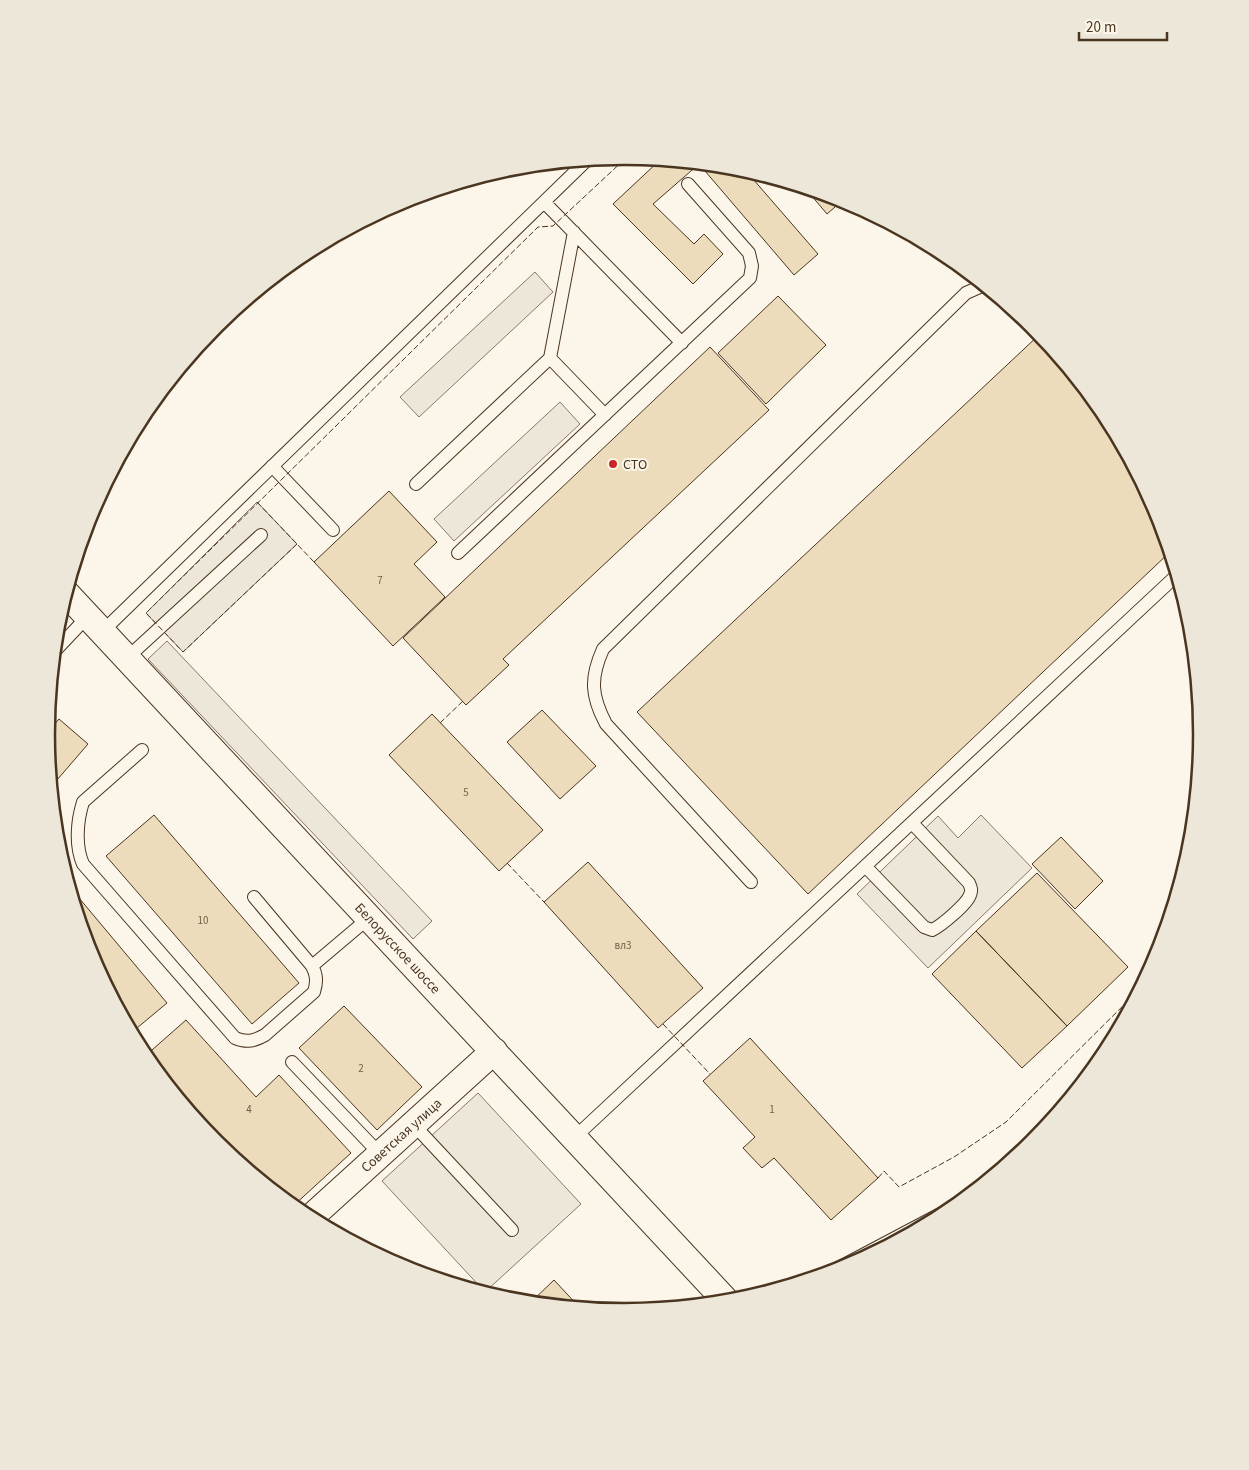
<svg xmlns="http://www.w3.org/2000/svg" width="1249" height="1470" font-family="'Source Sans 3',sans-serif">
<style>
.parking{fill:#ede7d9;stroke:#887966}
.building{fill:#ecdcbc;stroke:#4a3520}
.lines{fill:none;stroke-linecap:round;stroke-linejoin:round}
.service-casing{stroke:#4a3520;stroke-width:14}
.minor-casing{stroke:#4a3520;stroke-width:28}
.service{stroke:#fbf6e9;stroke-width:12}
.minor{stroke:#fbf6e9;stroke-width:26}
.fence{stroke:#4a3520;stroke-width:1;stroke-dasharray:6 2.5;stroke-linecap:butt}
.poi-dot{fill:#c62828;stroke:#fbf6e9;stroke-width:2}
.labels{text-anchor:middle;stroke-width:4;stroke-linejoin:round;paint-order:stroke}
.number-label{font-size:11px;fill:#725f47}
.poi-label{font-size:14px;fill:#4a3520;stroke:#fbf6e9;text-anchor:start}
.street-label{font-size:14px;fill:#4a3520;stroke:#fbf6e9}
.rim{fill:none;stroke:#4a3520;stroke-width:2.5}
</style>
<rect width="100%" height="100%" fill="#fbf6e9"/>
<path class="parking" d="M535,272L553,292L419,417L400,397Z
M560,402L580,424L454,541L434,519Z
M257,502L297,544L183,652L146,613Z
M167,641L432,921L413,939L148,659Z
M981,815L1032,868L928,968L857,894L938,816L958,838Z
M478,1093L581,1204L485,1292L382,1181Z"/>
<path class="building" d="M660,160L738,168L746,171L818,254L794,275L699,164L653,204L694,244L704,234L723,254L693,284L613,204Z
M805,188L843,200L827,214Z
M778,296L826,345L766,404L718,353Z
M1040,334L1105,414L1159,514L1170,552L808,894L637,712Z
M710,347L769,410L503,659L509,665L466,705L403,638Z
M389,491L437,542L414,564L445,597L393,646L314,562Z
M542,710L596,766L560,799L507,742Z
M432,714L543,830L499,871L389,755Z
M59,719L88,744L51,787L46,734Z
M154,815L299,983L252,1024L106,856Z
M1061,837L1103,881L1075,909L1032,864Z
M588,862L703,988L658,1028L544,902Z
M1037,873L1128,967L1067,1026L976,931Z
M69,886L167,1003L137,1028L114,1001L90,956Z
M976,931L1067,1026L1022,1068L932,974Z
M344,1006L422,1087L377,1130L299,1048Z
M186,1020L256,1097L279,1075L351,1153L292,1207L246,1169L203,1121L200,1124L144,1057Z
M750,1038L878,1178L831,1220L774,1158L762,1168L743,1148L755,1137L703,1081Z
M554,1280L581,1309L529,1304Z"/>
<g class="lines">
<g class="service-casing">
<path id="service" d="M544,202L682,343
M550,358L605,415
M272,466L333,530
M416,484L550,358L574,232
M458,553L750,278L752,266L749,253L688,184
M103,631L586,161
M55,651L88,616
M127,658L261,535
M142,750L83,802C77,821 75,846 83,864L235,1038C247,1043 254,1041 265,1035L314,992C317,982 317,975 312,966L254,897
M866,867L924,927L932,930C941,926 967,904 970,895C972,890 971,888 969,883L913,824
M751,882L606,724C591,696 590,678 603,649L966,293L984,285
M312,966L370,917
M292,1062L380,1154
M413,1124L512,1230
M574,1138L1177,575
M823,1276L961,1203"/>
</g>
<g class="minor-casing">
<path id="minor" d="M66,593L728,1303
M309,1219L494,1051"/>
</g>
<use href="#service" class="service"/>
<use href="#minor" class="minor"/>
<path class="fence" d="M632,157L641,166L649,159
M257,502L314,562
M297,544L183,652L146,613L538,227L553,226L627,157
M440,723L463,701
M507,863L544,902
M663,1024L710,1074
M878,1178L884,1171L899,1187L954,1157L1006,1122L1144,985"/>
</g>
<circle class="poi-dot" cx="613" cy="464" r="5"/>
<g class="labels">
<g class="number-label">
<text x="380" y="584">7</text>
<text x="466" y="796">5</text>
<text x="203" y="924">10</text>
<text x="623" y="949">вл3</text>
<text x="361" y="1072">2</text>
<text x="249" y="1113">4</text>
<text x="772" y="1113">1</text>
</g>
<g class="poi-label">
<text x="623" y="469">СТО</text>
</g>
<g class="street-label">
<text transform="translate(398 948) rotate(47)" y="5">Белорусское шоссе</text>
<text transform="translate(401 1135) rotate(-42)" y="5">Советская улица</text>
</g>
</g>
<path d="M0 0H1249V1470H0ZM55 734a569 569 0 1 1 1138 0a569 569 0 1 1-1138 0Z" fill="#ede7d9" fill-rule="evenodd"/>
<path class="rim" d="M55 734a569 569 0 1 1 1138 0a569 569 0 1 1-1138 0Z"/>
<path d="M1079 32v8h88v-8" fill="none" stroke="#4a3520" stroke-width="2.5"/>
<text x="1086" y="32" font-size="15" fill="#4a3520" stroke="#fbf6e9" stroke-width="4" paint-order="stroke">20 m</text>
</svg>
